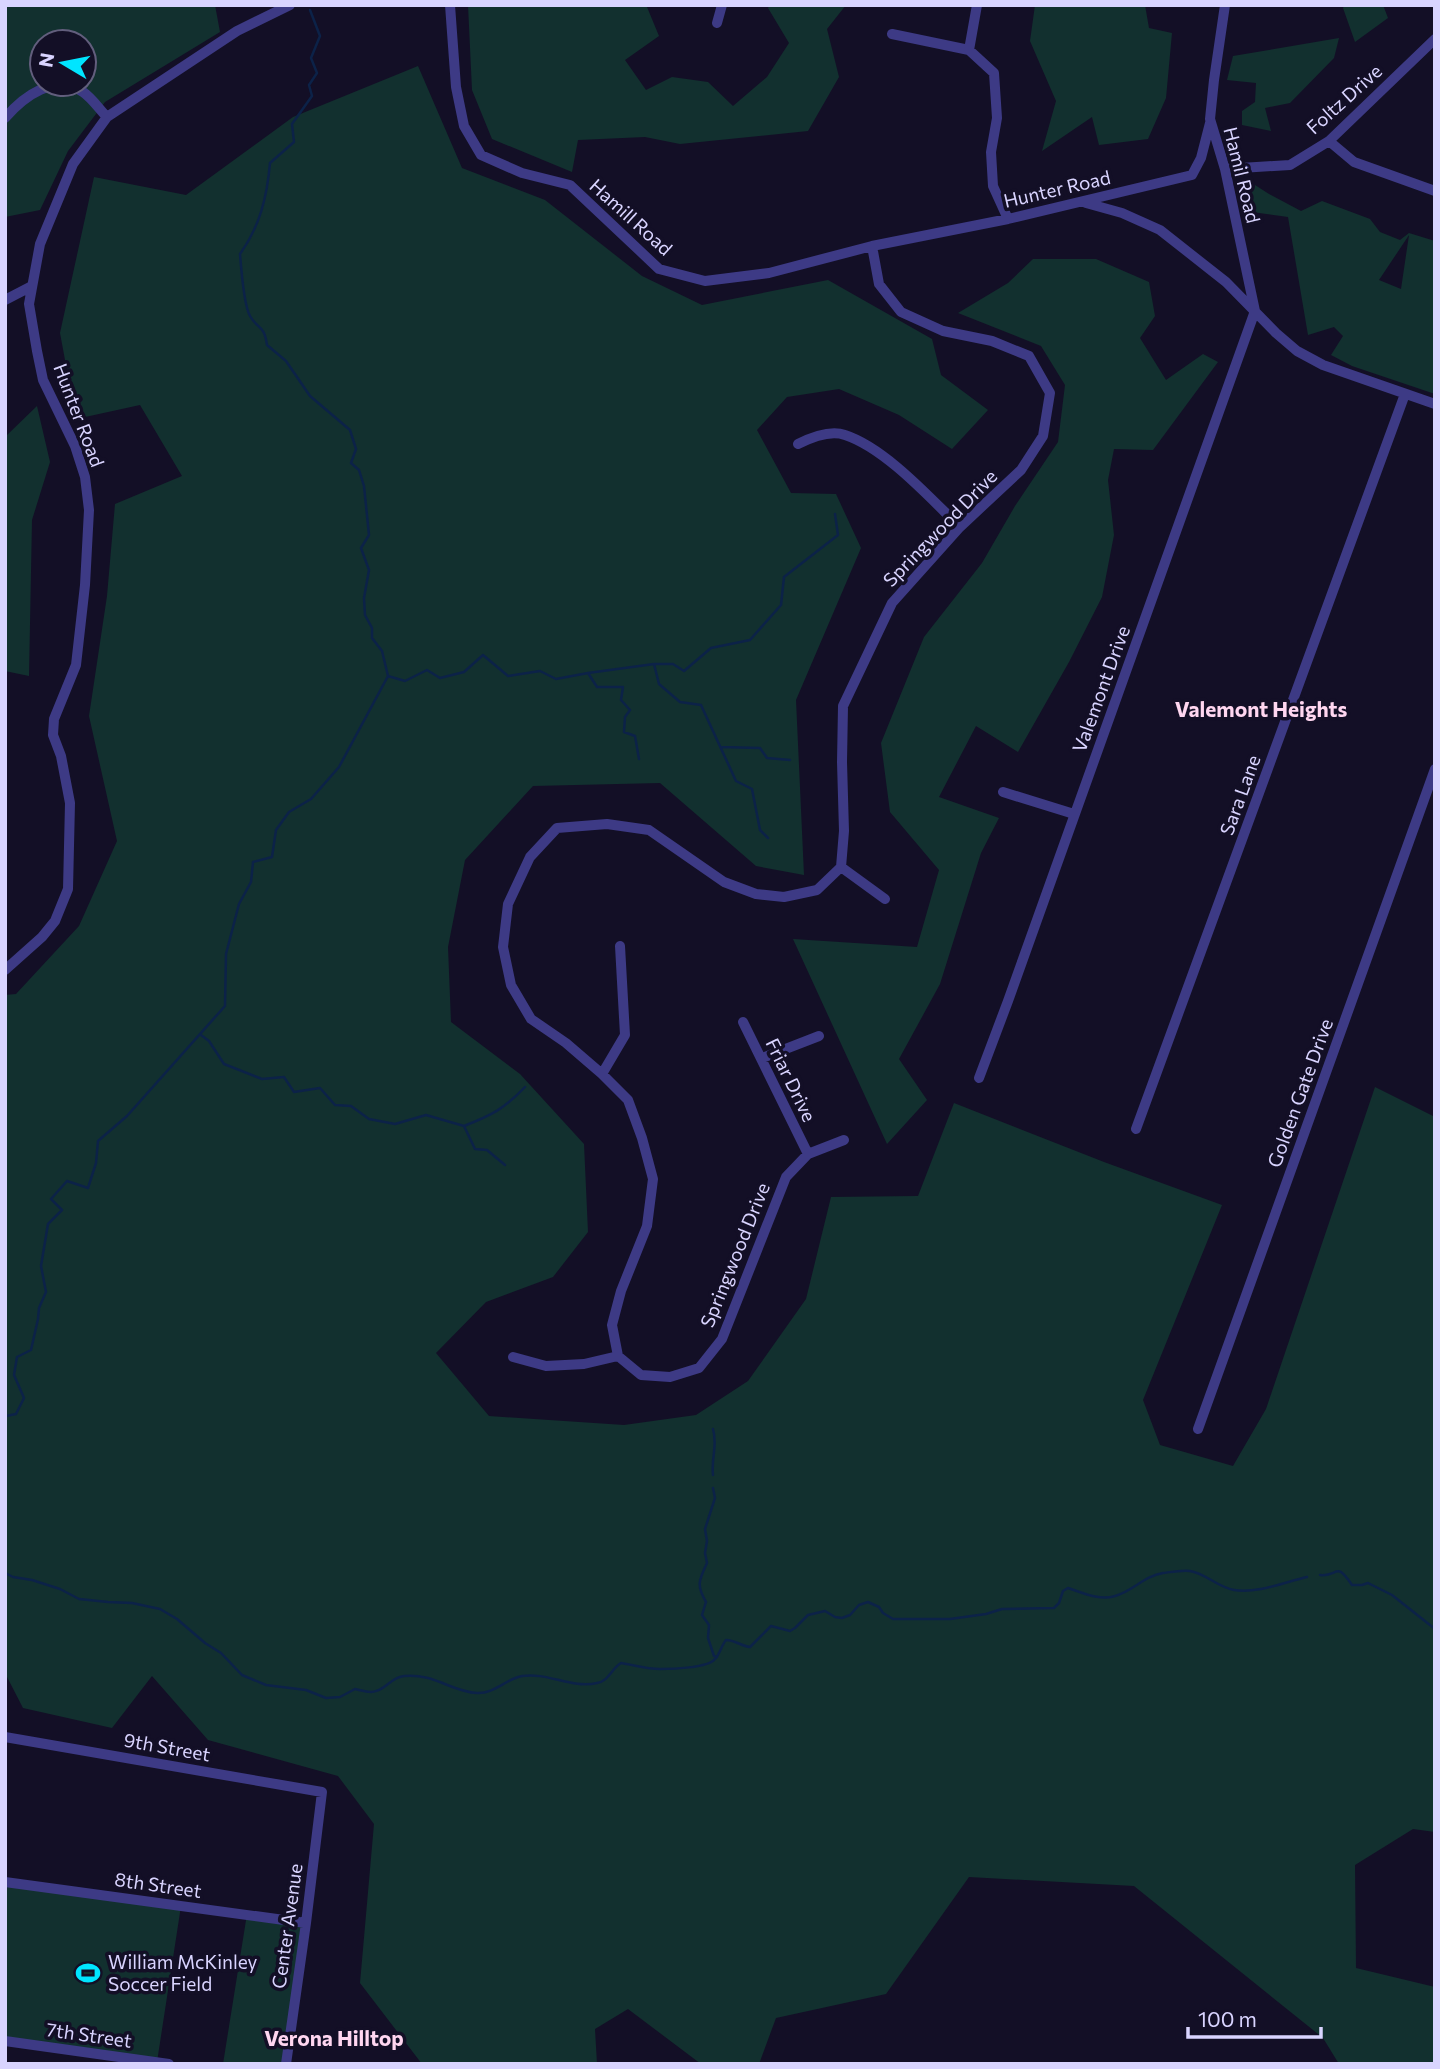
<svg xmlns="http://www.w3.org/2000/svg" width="1440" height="2069" font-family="Commissioner,sans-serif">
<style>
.green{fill:#12302f;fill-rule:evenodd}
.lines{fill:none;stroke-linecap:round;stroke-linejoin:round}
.stream{stroke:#0c2248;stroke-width:2.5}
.minor{stroke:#3d3a85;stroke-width:10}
.labels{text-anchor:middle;stroke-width:7;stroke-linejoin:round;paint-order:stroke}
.street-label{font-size:19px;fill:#d9d4ff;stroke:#130f26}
.poi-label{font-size:19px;fill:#d9d4ff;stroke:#130f26;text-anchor:start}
.neighbourhood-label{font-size:21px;font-weight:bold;fill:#ffd6f0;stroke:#130f26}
</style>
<rect width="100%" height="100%" fill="#130f26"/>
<path class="green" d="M5,5H215L220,32L105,102L68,151L40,210L5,217ZM42,42H84V84H42Z
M468,5H649L647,7L659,36L625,60L646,90L672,77L708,82L733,106L767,77L789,43L768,8L770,5H846L827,29L839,77L808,131L680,144L645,137L578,140L572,172L492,139L472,90Z
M1035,5H1145L1149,28L1172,33L1166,98L1148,139L1099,145L1092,117L1042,151L1056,101L1030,41Z
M1345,5H1383L1388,18L1355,42L1343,8Z
M1339,38L1334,58L1290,103L1265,108L1271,131L1242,125V111L1255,102L1256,83L1227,80L1233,56Z
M418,66L462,168L545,200L642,276L702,305L828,280L932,339L941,375L988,410L952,449L899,415L839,389L787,397L757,430L791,493L836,494L861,548L796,700L804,875L756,866L660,783L533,786L465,860L448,947L451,1022L520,1074L584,1144L588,1232L553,1277L486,1302L436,1353L489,1416L624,1425L696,1415L748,1381L806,1299L831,1197L918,1196L954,1103L1104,1162L1222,1205L1143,1400L1160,1445L1233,1466L1266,1409L1375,1087L1435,1117V1832L1413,1829L1355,1865L1356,1968L1435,1987V2064H1339L1323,2038L1134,1886L969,1877L886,1994L776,2018L759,2064H701L628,2009L595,2029L597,2064H422L360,1983L374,1824L338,1776L208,1740L152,1676L112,1728L23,1708L6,1675L5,1678V995L16,994L79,926L117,841L89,716L107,596L115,504L182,476L140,405L76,419L60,333L94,177L186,195L293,117Z
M1244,178L1269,194L1301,211L1322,201L1370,219L1380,232L1400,240L1409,233L1435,241V394L1352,366L1331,355L1343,336L1334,327L1308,335L1288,217L1252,212L1238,188ZM1409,235L1401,289L1379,280Z
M1033,259H1096L1149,282L1155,316L1140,338L1166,380L1203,354L1218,362L1153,450L1114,449L1108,480L1114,535L1102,597L1069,662L1018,752L976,726L939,797L999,818L981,853L940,984L899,1059L927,1100L887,1144L793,939L917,947L939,870L890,812L881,743L924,637L982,563L1015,506L1058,442L1065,385L1041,346L958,313L1008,283Z
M37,406L50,462L32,520L29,676L5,671V437Z
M5,1882L181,1906L157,2062L5,2041Z
M247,1914L306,1923L286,2064H223Z"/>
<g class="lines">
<path class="stream" d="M654,664H673L684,671L711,648L750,640L781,605L784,577L838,535L835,514
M588,673L597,687H623L621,700L630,710L625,717L624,732L635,736L639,759
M388,676L405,681L427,670L440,678L464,672L483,655L508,676L540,671L556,679L588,673L654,664L659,684L680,702L701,705L736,781L752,789L760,830L768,838
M721,747L760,748L767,758L790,760
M201,1035L209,1041L224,1064L262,1079L284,1077L294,1092L320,1088L335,1105L351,1106L369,1119L395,1124L426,1115L464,1126L475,1149L487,1150L505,1165
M464,1126C492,1115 504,1109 525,1087
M5,1421L6,1416L16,1414L24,1398L14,1375L17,1357L31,1350L38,1319L39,1308L46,1292L41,1266L48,1224L62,1210L51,1199L67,1181L88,1188L96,1163L98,1141L127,1116L225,1006L226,954L239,904L251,882L253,862L272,857L276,830L289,812L311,799L339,767L388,676L382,651L372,638V628L365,615L364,598L369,570L361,548L369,535L364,486L359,470L351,463L356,449L350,430L310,396L286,361L267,345C264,324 258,330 250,316C244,306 241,267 240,254C260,226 267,197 270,163L294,142L292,124L312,96L309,85L317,73L311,58L320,36L310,10
M713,1429C718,1446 711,1457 713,1475
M713,1488L715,1498L705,1529L707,1541L705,1553L707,1563C699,1580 696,1585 706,1602L702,1615L709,1625L708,1638L714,1656L717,1657
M5,1573L13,1577L32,1580L60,1589L79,1599L108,1602L132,1603L160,1609L177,1619L205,1643L221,1653L242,1675L266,1685L306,1690L326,1698L340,1697L355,1689C361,1690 370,1694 376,1691C387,1688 392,1677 404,1676C434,1673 452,1692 477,1693C494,1694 506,1679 522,1676C547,1672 572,1689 597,1683C609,1681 611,1669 621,1663C634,1665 647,1669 660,1669C672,1669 708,1668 715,1659C720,1654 721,1646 726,1640C735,1640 741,1646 750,1647L771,1626L790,1631L795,1628L808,1615L825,1611L835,1617L842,1618L850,1615L859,1605L868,1602L879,1607L883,1613L893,1619H950L986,1614L1002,1609L1054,1608L1059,1603L1063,1591L1068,1588C1083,1593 1100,1601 1115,1596C1133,1591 1144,1576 1163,1573C1171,1572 1182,1570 1190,1571C1205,1573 1217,1587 1234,1590C1257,1594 1285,1582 1307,1577
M1320,1575C1339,1577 1335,1560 1352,1585H1362L1368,1583L1392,1595L1435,1629"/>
<path class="minor" d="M450,5L456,87L464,126L481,155L522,173L570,185L659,269L705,281L769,273L872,246L1008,219L1192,175L1201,158L1210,123
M717,23L722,5
M892,34L969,50L994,73L997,118L991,152L993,186L1008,219
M969,50L977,5
M5,118C24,96 55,73 83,92C92,98 99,109 107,117
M1329,141L1354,162L1435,191
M1225,169L1290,165L1329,141L1435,39
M1086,203L1122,213L1160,230L1226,282L1276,333L1297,351L1323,365L1435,404
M5,300L32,286
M798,444C812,437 831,430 845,435C885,448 930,498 960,527
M1003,792L1074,814
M841,867L885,899
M5,970L42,937L55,921L68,889L70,803L61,756L53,735L54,719L76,665L85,585L89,510L85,477L75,446L43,380L37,351L29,304L40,244L73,164L107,117L237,31L290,5
M743,1022L808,1154
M762,1058L819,1036
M602,1074L625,1035L620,946
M979,1078L1008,1001L1255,311L1225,169L1210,119L1214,80L1225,5
M1136,1129L1405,394
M844,1140L808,1154L786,1177L722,1339L699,1368L670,1377L641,1375L618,1356L612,1325L621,1291L647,1226L653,1179L642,1138L628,1100L602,1074L566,1043L531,1019L511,985L503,947L508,904L530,857L557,828L607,824L649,830L724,882L756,894L784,897L817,890L841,867L844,831L842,762L843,706L892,603L960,527L1021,470L1043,436L1050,393L1029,356L992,341L943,331L901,312L879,284L872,246
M513,1357L546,1366L584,1364L618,1356
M1198,1429L1435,769
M5,1737L322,1792L306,1923L286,2064
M5,1882L306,1923
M5,2041L169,2064"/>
</g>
<defs>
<g id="stadium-bare" transform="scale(1.89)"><path d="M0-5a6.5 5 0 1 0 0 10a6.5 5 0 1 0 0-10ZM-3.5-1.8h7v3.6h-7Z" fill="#00e5ff" stroke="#130f26" stroke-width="2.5" paint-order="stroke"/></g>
</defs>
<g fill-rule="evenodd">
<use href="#stadium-bare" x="88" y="1973"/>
</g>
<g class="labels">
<g class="street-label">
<text transform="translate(1344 99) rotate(-42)" y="7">Foltz Drive</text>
<text transform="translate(1242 175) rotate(76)" y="7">Hamil Road</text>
<text transform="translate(1057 189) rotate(-13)" y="7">Hunter Road</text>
<text transform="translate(631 217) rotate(42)" y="7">Hamill Road</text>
<text transform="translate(79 415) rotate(69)" y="7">Hunter Road</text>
<text transform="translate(940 528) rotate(-46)" y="7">Springwood Drive</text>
<text transform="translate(1101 689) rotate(-70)" y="7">Valemont Drive</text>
<text transform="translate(1240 795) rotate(-70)" y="7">Sara Lane</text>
<text transform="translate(791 1080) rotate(64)" y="7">Friar Drive</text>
<text transform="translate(1300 1093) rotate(-70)" y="7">Golden Gate Drive</text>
<text transform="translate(735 1255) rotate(-68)" y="7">Springwood Drive</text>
<text transform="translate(167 1747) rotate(10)" y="7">9th Street</text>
<text transform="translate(158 1885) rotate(8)" y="7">8th Street</text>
<text transform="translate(287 1926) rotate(-82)" y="7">Center Avenue</text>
<text transform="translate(89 2035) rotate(8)" y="7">7th Street</text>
</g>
<g class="poi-label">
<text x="108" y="1969">William McKinley<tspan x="108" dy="22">Soccer Field</tspan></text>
</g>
<g class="neighbourhood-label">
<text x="1261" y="717">Valemont Heights</text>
<text x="334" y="2046">Verona Hilltop</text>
</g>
</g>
<rect width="1440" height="2069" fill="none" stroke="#d9d4ff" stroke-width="14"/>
<g transform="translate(63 63) rotate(280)"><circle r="33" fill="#130f26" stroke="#625e7d" stroke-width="2"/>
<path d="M0-5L12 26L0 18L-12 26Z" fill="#00e5ff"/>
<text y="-10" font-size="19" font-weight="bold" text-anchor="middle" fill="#d9d4ff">N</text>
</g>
<path d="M1188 2027v10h133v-10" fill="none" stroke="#d9d4ff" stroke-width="3.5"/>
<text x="1198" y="2027" font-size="21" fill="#d9d4ff" stroke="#130f26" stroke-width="5" paint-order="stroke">100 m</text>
</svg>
